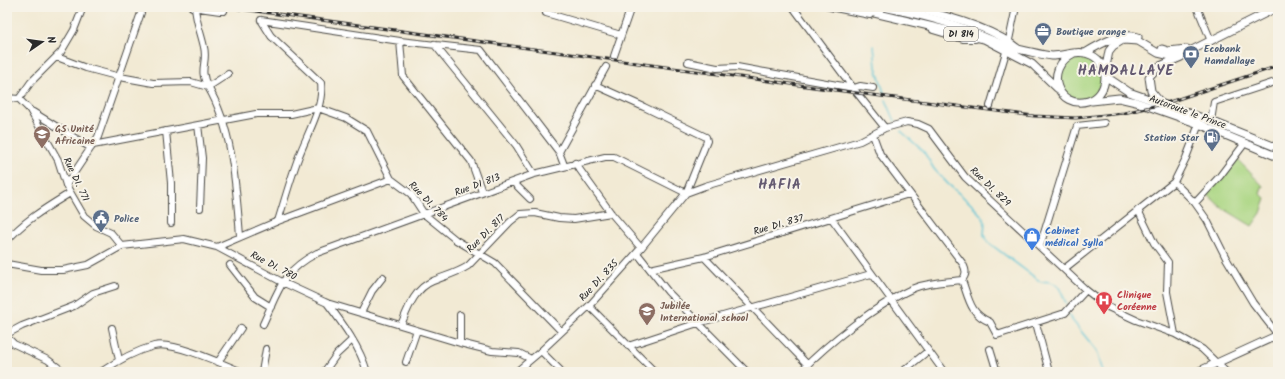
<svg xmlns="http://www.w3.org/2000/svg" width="1285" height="379" font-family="Kalam,sans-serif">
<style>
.green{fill:#aad682;stroke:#6a8056}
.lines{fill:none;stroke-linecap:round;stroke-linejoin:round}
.stream{stroke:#5ac4d5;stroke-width:1.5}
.minor-casing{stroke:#494844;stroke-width:8}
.major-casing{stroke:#494844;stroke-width:9}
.minor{stroke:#fff;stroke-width:6}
.major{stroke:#fff;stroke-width:7}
.rail-casing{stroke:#2b2b2b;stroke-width:3}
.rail{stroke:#f7f3e8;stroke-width:1.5;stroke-dasharray:4.5;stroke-linecap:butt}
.labels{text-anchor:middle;stroke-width:4;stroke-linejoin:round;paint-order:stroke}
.shield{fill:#f7f3e8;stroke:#686764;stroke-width:1}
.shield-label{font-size:9px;font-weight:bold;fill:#2b2b2b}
.service-label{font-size:10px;font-weight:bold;fill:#4e5e75;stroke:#f7f3e8;text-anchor:start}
.street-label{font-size:10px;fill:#2b2b2b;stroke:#f7f3e8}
.education-label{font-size:10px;font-weight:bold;fill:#785e54;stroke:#f7f3e8;text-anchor:start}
.shop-label{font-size:10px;font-weight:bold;fill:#366cbe;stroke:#f7f3e8;text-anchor:start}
.health-label{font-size:10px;font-weight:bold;fill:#be3a42;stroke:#f7f3e8;text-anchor:start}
.district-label{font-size:14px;font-weight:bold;letter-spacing:1px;fill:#645a71;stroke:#f7f3e8}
</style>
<rect width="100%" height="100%" fill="#f7f3e8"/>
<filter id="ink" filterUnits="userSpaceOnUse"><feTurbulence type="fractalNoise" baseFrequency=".025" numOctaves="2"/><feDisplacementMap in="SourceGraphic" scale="8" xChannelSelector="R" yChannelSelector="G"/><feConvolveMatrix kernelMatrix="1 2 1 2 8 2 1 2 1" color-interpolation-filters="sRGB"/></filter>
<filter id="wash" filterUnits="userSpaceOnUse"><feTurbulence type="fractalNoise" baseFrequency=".012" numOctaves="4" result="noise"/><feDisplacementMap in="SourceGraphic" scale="16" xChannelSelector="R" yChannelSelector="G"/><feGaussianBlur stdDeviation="0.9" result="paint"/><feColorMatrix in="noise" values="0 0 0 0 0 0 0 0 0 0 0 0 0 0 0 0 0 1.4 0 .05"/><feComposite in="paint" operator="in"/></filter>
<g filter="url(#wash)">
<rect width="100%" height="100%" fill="#f2ead4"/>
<path class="green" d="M1083,54L1098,62L1104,81L1093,97L1074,100L1062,90L1059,71L1071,56Z
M1238,160L1263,186L1260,193L1266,199L1261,213L1252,226L1221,207L1206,193Z"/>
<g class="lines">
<path class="stream" d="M874,46L876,67L884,93
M886,100L895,121
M901,131L924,152L934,169L948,184L970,203L981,215L985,222L984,235L989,243L1041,282C1058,279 1062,291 1066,304
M1068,315L1097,351L1103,372"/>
</g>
</g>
<g filter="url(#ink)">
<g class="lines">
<g class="minor-casing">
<path id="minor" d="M192,7L220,11H224L225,7
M195,7C196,22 201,33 204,47C208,63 198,69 208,87L228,74
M793,7L857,93L885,128
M830,7L870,15
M910,7C942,14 994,28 1019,49
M1197,7L1211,41
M546,13L621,35
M261,20L400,41L481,50L559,152L564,165
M261,20L271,36L321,83C324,107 307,134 299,156C291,177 285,199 278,221
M933,30L963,39H975
M1009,40L1016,7
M400,41L403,76L471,161L482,192
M434,44L516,145L534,174
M614,56L631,7
M57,57L86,68L120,77L153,83L191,82L208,87C233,129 236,187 240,236
M688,62L717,68L737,67L854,88L860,86L873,88
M7,98L19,99L30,110L58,160L66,185L84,216L96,226L111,233L122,246
M19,99L31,82L61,52L74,30L83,7
M990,106L1006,52
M33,112L91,148
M1211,121L1214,102L1278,81
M198,125L202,158L200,208
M166,131L171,183V223
M93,145L256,114H291L318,108L346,118L367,131L391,179L411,194L424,214L456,240L495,263L561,331
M559,152L606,67
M575,163L611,213L641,248
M513,182L530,199
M1174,182L1195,203L1207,220L1226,258L1253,303L1278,335
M66,185L98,137L143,7
M686,193L705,186L860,141L885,128L907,122L918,124L929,129L965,177L1086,290L1108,307L1136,320L1175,334L1202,349L1226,372
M1195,203L1220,176L1245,143
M1138,210L1154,243L1168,262L1167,292L1175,334
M832,219L944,372
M7,228L12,235
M7,241C23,221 49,206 70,193
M1040,246L1077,126L1104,123
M217,247L278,221L391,179
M637,253L668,292L747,372
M704,257L807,364
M7,264L41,270H63L88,265L122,246L184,239L217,247L282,282L327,303L460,343L492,351L519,353L531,359
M230,265L255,297L271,307
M650,269L704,257L909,194
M1064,269L1174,182L1186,158L1199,124
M962,280C969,299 970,314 990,322L997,335L1065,313L1086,290
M327,303C343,324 360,347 367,372
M589,306L655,372
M361,313L372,291L383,277
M1036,323L1049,372
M263,324C279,290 281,272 317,253L534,174L605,157H614L686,193
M401,325C408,308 415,288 433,281C445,276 457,273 468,266L510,222L520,214L535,213L559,218L574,219L611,213
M112,328L119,360
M7,334L22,326L74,306L93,293L115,286
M7,337L14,344L48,360L64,372
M460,343V315
M628,346L698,323L871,274
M990,349L997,372
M541,351L562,372
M218,362L241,328
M406,362L417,330
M101,372C117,361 135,351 154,346C173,341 223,364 242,372
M262,372L266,349
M324,372L337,354L352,340
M516,372L541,351L589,306L641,248L686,193L707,141L706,137L644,107L595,85
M800,372C828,343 877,304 914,288C929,282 947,282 962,280C967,274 966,270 963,264L880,154L873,135
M902,372L928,351"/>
</g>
<g class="major-casing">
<path id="major" d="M849,7L984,39L1032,64L1057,88
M884,7C910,13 935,18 960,27C980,34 1001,46 1022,50C1032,52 1042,55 1052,56C1065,56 1079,49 1091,55C1111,64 1109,95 1088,101C1058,110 1042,69 1074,53
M1162,49L1168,51L1187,49
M1085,53C1100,44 1120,32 1138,37
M1105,72L1109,51L1113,46L1123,40L1138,41L1158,53L1171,56L1184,54L1278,7
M1105,76L1129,92L1211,121L1278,148
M1092,101L1119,98L1136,102L1199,124L1278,157
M1160,102L1151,91L1149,77L1158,67L1181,57
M1197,372L1278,335"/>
</g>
<use href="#minor" class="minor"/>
<use href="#major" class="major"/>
<g class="rail-casing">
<path id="rail" d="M226,7L857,93L1034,116L1076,118L1124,113L1163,104L1278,66"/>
</g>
<use href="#rail" class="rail"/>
</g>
</g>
<defs>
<g id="office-pin" transform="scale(0.9)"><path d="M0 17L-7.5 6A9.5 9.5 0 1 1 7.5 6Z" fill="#5c6f8a" stroke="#f7f3e8"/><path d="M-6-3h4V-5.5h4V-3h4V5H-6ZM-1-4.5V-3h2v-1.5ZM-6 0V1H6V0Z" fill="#fff"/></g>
<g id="bank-pin" transform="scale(0.9)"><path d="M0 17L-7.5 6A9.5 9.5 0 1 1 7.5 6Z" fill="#5c6f8a" stroke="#f7f3e8"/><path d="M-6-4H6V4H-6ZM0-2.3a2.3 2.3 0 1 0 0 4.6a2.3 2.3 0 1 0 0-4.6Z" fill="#fff"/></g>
<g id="school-pin" transform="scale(0.9)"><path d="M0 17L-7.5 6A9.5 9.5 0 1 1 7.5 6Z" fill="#8d6e63" stroke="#f7f3e8"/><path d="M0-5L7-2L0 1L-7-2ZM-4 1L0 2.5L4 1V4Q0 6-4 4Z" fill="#fff"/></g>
<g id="fuel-pin" transform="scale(0.9)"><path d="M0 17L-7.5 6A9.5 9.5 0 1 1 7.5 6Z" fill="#5c6f8a" stroke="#f7f3e8"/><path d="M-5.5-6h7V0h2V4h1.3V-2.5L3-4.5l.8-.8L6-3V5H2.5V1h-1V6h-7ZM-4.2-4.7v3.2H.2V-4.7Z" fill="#fff"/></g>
<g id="civic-pin" transform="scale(0.9)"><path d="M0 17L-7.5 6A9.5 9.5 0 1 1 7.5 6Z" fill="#5c6f8a" stroke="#f7f3e8"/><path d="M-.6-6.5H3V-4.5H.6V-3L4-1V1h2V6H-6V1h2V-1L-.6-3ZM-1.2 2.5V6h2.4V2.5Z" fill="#fff"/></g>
<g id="shop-pin" transform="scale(0.9)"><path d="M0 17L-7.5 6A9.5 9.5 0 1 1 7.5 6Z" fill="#3f7fe0" stroke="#f7f3e8"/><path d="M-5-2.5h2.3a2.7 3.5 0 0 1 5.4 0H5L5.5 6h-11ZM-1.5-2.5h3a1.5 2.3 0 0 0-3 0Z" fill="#fff"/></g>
<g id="hospital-pin" transform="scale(0.9)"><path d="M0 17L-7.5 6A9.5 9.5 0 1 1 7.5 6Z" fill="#e0444e" stroke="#f7f3e8"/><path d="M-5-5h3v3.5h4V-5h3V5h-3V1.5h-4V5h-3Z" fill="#fff"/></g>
</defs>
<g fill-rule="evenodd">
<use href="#office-pin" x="1043" y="31"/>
<use href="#bank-pin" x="1191" y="54"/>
<use href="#school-pin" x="42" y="134"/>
<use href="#fuel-pin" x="1212" y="137"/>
<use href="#civic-pin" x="101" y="218"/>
<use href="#shop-pin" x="1032" y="236"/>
<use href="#hospital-pin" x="1104" y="300"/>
<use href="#school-pin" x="647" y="311"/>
</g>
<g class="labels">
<rect class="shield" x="944" y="27" width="34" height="14" rx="3"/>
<g class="shield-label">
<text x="961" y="37">DI 814</text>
</g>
<g class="service-label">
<text x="1056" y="35">Boutique orange</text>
<text x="1204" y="52">Ecobank<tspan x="1204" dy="12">Hamdallaye</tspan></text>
<text x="1199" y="141" text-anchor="end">Station Star</text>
<text x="114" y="222">Police</text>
</g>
<g class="street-label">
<text transform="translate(1188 111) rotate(20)" y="4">Autoroute le Prince</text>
<text transform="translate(77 179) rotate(65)" y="4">Rue DI. 771</text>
<text transform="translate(477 184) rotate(-20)" y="4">Rue DI 813</text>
<text transform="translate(991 186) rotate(44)" y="4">Rue DI. 829</text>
<text transform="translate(429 201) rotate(46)" y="4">Rue DI. 784</text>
<text transform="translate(778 224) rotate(-16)" y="4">Rue DI. 837</text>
<text transform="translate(485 233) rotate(-45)" y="4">Rue DI. 817</text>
<text transform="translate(274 265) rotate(28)" y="4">Rue DI. 780</text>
<text transform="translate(598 280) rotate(-47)" y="4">Rue DI. 835</text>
</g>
<g class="education-label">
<text x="55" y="132">GS Unité<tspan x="55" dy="12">Africaine</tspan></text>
<text x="660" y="309">Jubilée<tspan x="660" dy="12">International school</tspan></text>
</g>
<g class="shop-label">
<text x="1045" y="234">Cabinet<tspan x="1045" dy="12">médical Sylla</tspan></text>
</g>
<g class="health-label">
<text x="1117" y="298">Clinique<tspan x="1117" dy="12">Coréenne</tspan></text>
</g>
<g class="district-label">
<text x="1126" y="75">HAMDALLAYE</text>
<text x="780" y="189">HAFIA</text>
</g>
</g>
<rect width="1285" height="379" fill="none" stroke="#f7f3e8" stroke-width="24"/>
<g transform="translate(42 42) rotate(77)" stroke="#f7f3e8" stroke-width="3" paint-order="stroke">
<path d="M0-3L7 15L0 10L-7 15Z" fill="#2b2b2b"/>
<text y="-6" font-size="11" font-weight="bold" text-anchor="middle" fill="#2b2b2b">N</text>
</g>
</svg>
